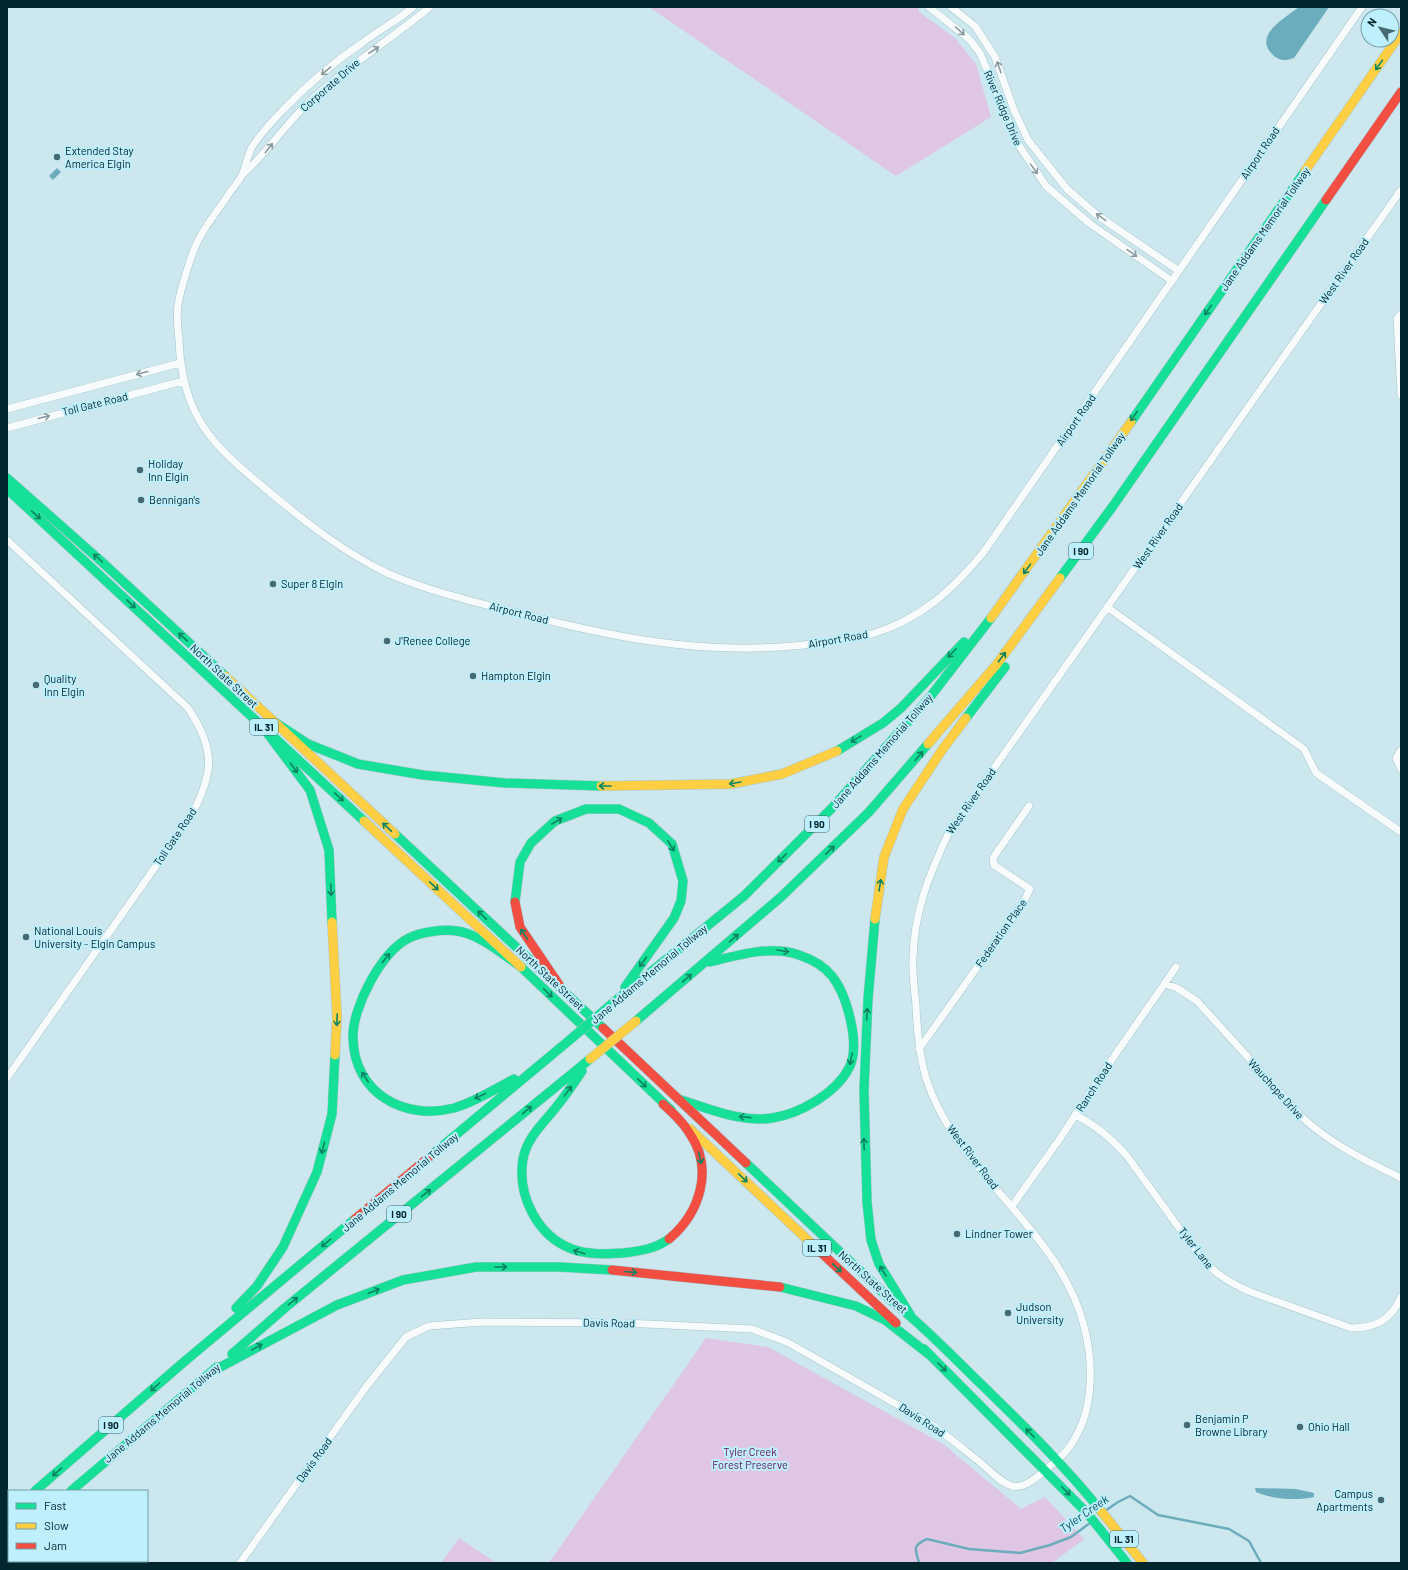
<svg xmlns="http://www.w3.org/2000/svg" width="1408" height="1570" font-family="Barlow,sans-serif">
<style>
.green{fill:#dec6e4}
.water{fill:#6cadbd}
.lines{fill:none;stroke-linecap:round;stroke-linejoin:round}
.stream{stroke:#6cadbd;stroke-width:2.5}
.street-casing{stroke:#a7c4cb;stroke-width:8}
.fast-casing{stroke:#a7c4cb;stroke-width:10}
.slow-casing{stroke:#a7c4cb;stroke-width:10}
.jam-casing{stroke:#a7c4cb;stroke-width:10}
.street{stroke:#f7fbfc;stroke-width:7}
.fast{stroke:#16e098;stroke-width:9}
.slow{stroke:#ffcf43;stroke-width:9}
.jam{stroke:#f24e42;stroke-width:9}
.fast-bridge-casing{stroke:#a7c4cb;stroke-width:10;stroke-linecap:butt}
.slow-bridge-casing{stroke:#a7c4cb;stroke-width:10;stroke-linecap:butt}
.fast-bridge{stroke:#16e098;stroke-width:9}
.slow-bridge{stroke:#ffcf43;stroke-width:9}
.oneway{stroke:#889b9f}
.oneway2{stroke:#0b8363}
.poi-dot{fill:#476a71;stroke:#beeffc;stroke-width:1.5}
.labels{text-anchor:middle;stroke-width:4;stroke-linejoin:round;paint-order:stroke}
.shield{fill:#beeffc;stroke:#39626c;stroke-width:1}
.shield-label{font-size:10px;font-weight:bold;fill:#00262e}
.street-label{font-size:11px;fill:#00262e;stroke:#beeffc}
.poi-label{font-size:11px;fill:#00262e;stroke:#beeffc;text-anchor:start}
.park-label{font-size:11px;fill:#651456;stroke:#beeffc}
.water-label{font-size:12px;font-style:italic;fill:#054f5d;stroke:#beeffc}
</style>
<rect width="100%" height="100%" fill="#cce7ee"/>
<path class="green" d="M649,7H919V12L954,37L976,64L991,117L896,176Z
M706,1338L768,1347L943,1444L1021,1509L1045,1497L1084,1539L1052,1563H549Z
M459,1538L496,1563H441Z"/>
<path class="water" d="M1299,7H1329L1294,58C1286,61 1280,61 1274,56C1251,36 1285,18 1299,7Z
M57,168L61,172L53,180L49,176Z
M1255,1488L1296,1489L1314,1493V1497C1297,1501 1272,1499 1256,1492Z"/>
<g class="lines">
<path class="stream" d="M1105,1511L1118,1502L1130,1496L1158,1515L1229,1529L1249,1541L1261,1563
M919,1563C916,1550 911,1546 927,1539L969,1549L1020,1553L1050,1545L1071,1537L1090,1523"/>
<g class="street-casing">
<path id="street" d="M413,7C397,21 379,30 362,43C334,62 306,86 282,111C272,122 258,136 251,149C247,157 246,167 242,175C239,181 234,187 230,192C220,208 207,223 199,239C192,251 180,291 178,305C176,316 178,329 179,340C182,416 211,444 267,490C304,521 343,552 387,573C428,591 471,601 514,612C611,637 702,656 804,645C827,642 850,640 872,634C921,619 951,591 983,553L1362,7
M929,7L969,39L980,53L1018,144L1046,186L1089,223L1172,281
M951,7L975,26L995,57L1014,110L1028,140L1067,189L1097,215L1179,271
M243,174C269,151 287,122 313,98C350,65 392,38 430,7
M1401,314L1397,319L1401,395
M7,409L180,363
M7,428L183,381
M7,540L188,708C216,750 214,773 191,816L7,1078
M1107,607L1304,749L1316,773L1401,832
M1401,750L1396,758L1401,769
M1165,984L1177,988L1197,1001L1304,1119C1333,1145 1366,1161 1401,1178
M919,1049L1023,903L1030,889L994,865L993,858L1029,806
M1075,1115C1096,1125 1112,1139 1127,1156L1200,1257C1214,1273 1229,1282 1248,1291L1351,1328C1376,1328 1391,1320 1401,1297
M1012,1206L1061,1137L1106,1068L1176,967
M240,1563L366,1387L406,1337L429,1326L482,1322L625,1323L752,1329L787,1342L926,1421C946,1434 963,1449 981,1463C990,1471 1000,1482 1012,1486C1023,1489 1034,1479 1042,1473C1052,1464 1063,1457 1070,1446C1094,1413 1094,1364 1084,1326C1059,1228 956,1174 926,1078C919,1054 917,1031 916,1006C915,991 912,975 913,959C914,911 929,875 949,832L1401,190"/>
</g>
<g class="fast-casing">
<path id="fast" d="M1131,422L1305,171
M7,478L102,562L225,676
M7,489L364,821
M1060,578L1113,506L1326,200
M966,718L1005,667
M273,721L308,744L358,764L423,775L505,783L601,786
M262,726L310,790L329,850L332,922
M837,751L883,723L901,708L964,642
M395,834L603,1028
M515,902L520,862L531,843L555,821L586,809H619L649,823L672,844L683,881L681,901L674,918L625,987
M875,919L868,999L864,1090L867,1202L871,1240L879,1264L911,1316
M521,967L671,1110
M614,1002L744,896L832,808L930,697L991,618
M636,1021L781,897L869,812L928,744
M582,1071C574,1083 566,1095 557,1106C544,1123 527,1137 523,1159C517,1195 537,1236 572,1249C588,1255 606,1254 623,1253C640,1251 655,1249 669,1239
M514,1079C495,1089 475,1102 454,1108C404,1121 354,1093 353,1038C352,1008 381,952 409,938C421,932 443,929 457,931C479,934 502,954 520,966
M678,1099C708,1108 740,1123 772,1118C800,1114 836,1093 849,1068C861,1045 847,995 832,976C824,966 811,959 799,955C771,945 738,955 710,962
M434,1153L572,1038
M746,1163L893,1302C925,1327 953,1357 982,1385C1023,1425 1065,1466 1101,1511
M780,1287L856,1306L885,1320L931,1356
M236,1308L257,1286L283,1247L317,1172L332,1114L335,1055
M924,1349L1087,1513L1127,1563
M232,1354L286,1307L590,1059
M211,1372L337,1305L403,1280L476,1267H559L612,1270
M35,1491L185,1361L355,1219
M71,1491L217,1367
M7,1556L9,1553"/>
</g>
<g class="slow-casing">
<path id="slow" d="M1305,171L1401,33
M991,618L1131,422
M225,676L395,834
M928,744L997,664L1060,578
M601,786L731,784L782,774L837,751
M364,821L521,967
M875,919L884,857L903,809L942,750L966,718
M332,922L337,1016L335,1055
M690,1129L812,1244
M1101,1511L1143,1563
M7,1515L9,1514"/>
</g>
<g class="jam-casing">
<path id="jam" d="M1326,200L1401,92
M515,902L520,927L562,989
M603,1028L746,1163
M663,1104C673,1113 683,1122 690,1134C714,1169 700,1213 669,1239
M355,1219L434,1153
M812,1244L896,1323
M612,1270L780,1287"/>
</g>
<use href="#street" class="street"/>
<use href="#fast" class="fast"/>
<use href="#slow" class="slow"/>
<use href="#jam" class="jam"/>
<g class="fast-bridge-casing">
<path id="fast-bridge" d="M572,1038L614,1002"/>
</g>
<g class="slow-bridge-casing">
<path id="slow-bridge" d="M590,1059L636,1021"/>
</g>
<use href="#fast-bridge" class="fast-bridge"/>
<use href="#slow-bridge" class="slow-bridge"/>
</g>
<defs><path id="oneway-shaft" d="M-6 0H5M1.5-3L5.5 0L1.5 3" fill="none" stroke-width="1.6" stroke-linecap="round" stroke-linejoin="round"/></defs>
<g class="oneway">
<use href="#oneway-shaft" transform="translate(960 31) rotate(42)"/>
<use href="#oneway-shaft" transform="translate(374 50) rotate(-33)"/>
<use href="#oneway-shaft" transform="translate(999 67) rotate(-109)"/>
<use href="#oneway-shaft" transform="translate(326 71) rotate(141)"/>
<use href="#oneway-shaft" transform="translate(269 148) rotate(-52)"/>
<use href="#oneway-shaft" transform="translate(1034 169) rotate(54)"/>
<use href="#oneway-shaft" transform="translate(1101 217) rotate(-144)"/>
<use href="#oneway-shaft" transform="translate(1132 253) rotate(35)"/>
<use href="#oneway-shaft" transform="translate(142 373) rotate(165)"/>
<use href="#oneway-shaft" transform="translate(44 417) rotate(-14)"/>
</g>
<g class="oneway2">
<use href="#oneway-shaft" transform="translate(1379 65) rotate(125)"/>
<use href="#oneway-shaft" transform="translate(1208 310) rotate(125)"/>
<use href="#oneway-shaft" transform="translate(1134 416) rotate(125)"/>
<use href="#oneway-shaft" transform="translate(36 515) rotate(43)"/>
<use href="#oneway-shaft" transform="translate(98 558) rotate(-138)"/>
<use href="#oneway-shaft" transform="translate(1027 569) rotate(126)"/>
<use href="#oneway-shaft" transform="translate(131 604) rotate(43)"/>
<use href="#oneway-shaft" transform="translate(183 637) rotate(-137)"/>
<use href="#oneway-shaft" transform="translate(952 653) rotate(135)"/>
<use href="#oneway-shaft" transform="translate(1002 657) rotate(-53)"/>
<use href="#oneway-shaft" transform="translate(856 739) rotate(149)"/>
<use href="#oneway-shaft" transform="translate(919 756) rotate(-49)"/>
<use href="#oneway-shaft" transform="translate(294 768) rotate(53)"/>
<use href="#oneway-shaft" transform="translate(735 783) rotate(171)"/>
<use href="#oneway-shaft" transform="translate(605 786) rotate(-180)"/>
<use href="#oneway-shaft" transform="translate(339 797) rotate(43)"/>
<use href="#oneway-shaft" transform="translate(557 821) rotate(-30)"/>
<use href="#oneway-shaft" transform="translate(387 827) rotate(-137)"/>
<use href="#oneway-shaft" transform="translate(671 846) rotate(58)"/>
<use href="#oneway-shaft" transform="translate(830 850) rotate(-44)"/>
<use href="#oneway-shaft" transform="translate(782 858) rotate(136)"/>
<use href="#oneway-shaft" transform="translate(880 885) rotate(-81)"/>
<use href="#oneway-shaft" transform="translate(434 886) rotate(43)"/>
<use href="#oneway-shaft" transform="translate(331 890) rotate(87)"/>
<use href="#oneway-shaft" transform="translate(482 915) rotate(-137)"/>
<use href="#oneway-shaft" transform="translate(524 934) rotate(-124)"/>
<use href="#oneway-shaft" transform="translate(734 938) rotate(-41)"/>
<use href="#oneway-shaft" transform="translate(783 951) rotate(9)"/>
<use href="#oneway-shaft" transform="translate(386 958) rotate(-51)"/>
<use href="#oneway-shaft" transform="translate(643 962) rotate(126)"/>
<use href="#oneway-shaft" transform="translate(687 978) rotate(-40)"/>
<use href="#oneway-shaft" transform="translate(548 993) rotate(44)"/>
<use href="#oneway-shaft" transform="translate(867 1014) rotate(-87)"/>
<use href="#oneway-shaft" transform="translate(337 1020) rotate(92)"/>
<use href="#oneway-shaft" transform="translate(851 1059) rotate(102)"/>
<use href="#oneway-shaft" transform="translate(365 1077) rotate(-123)"/>
<use href="#oneway-shaft" transform="translate(642 1083) rotate(44)"/>
<use href="#oneway-shaft" transform="translate(568 1091) rotate(-54)"/>
<use href="#oneway-shaft" transform="translate(480 1096) rotate(155)"/>
<use href="#oneway-shaft" transform="translate(527 1110) rotate(-40)"/>
<use href="#oneway-shaft" transform="translate(745 1117) rotate(-174)"/>
<use href="#oneway-shaft" transform="translate(864 1144) rotate(-92)"/>
<use href="#oneway-shaft" transform="translate(323 1148) rotate(104)"/>
<use href="#oneway-shaft" transform="translate(700 1158) rotate(78)"/>
<use href="#oneway-shaft" transform="translate(743 1178) rotate(43)"/>
<use href="#oneway-shaft" transform="translate(426 1193) rotate(-39)"/>
<use href="#oneway-shaft" transform="translate(326 1243) rotate(140)"/>
<use href="#oneway-shaft" transform="translate(579 1252) rotate(-163)"/>
<use href="#oneway-shaft" transform="translate(501 1267)"/>
<use href="#oneway-shaft" transform="translate(837 1268) rotate(43)"/>
<use href="#oneway-shaft" transform="translate(883 1271) rotate(-121)"/>
<use href="#oneway-shaft" transform="translate(631 1272) rotate(5)"/>
<use href="#oneway-shaft" transform="translate(374 1291) rotate(-21)"/>
<use href="#oneway-shaft" transform="translate(293 1301) rotate(-39)"/>
<use href="#oneway-shaft" transform="translate(257 1347) rotate(-29)"/>
<use href="#oneway-shaft" transform="translate(942 1367) rotate(45)"/>
<use href="#oneway-shaft" transform="translate(155 1387) rotate(139)"/>
<use href="#oneway-shaft" transform="translate(1030 1433) rotate(-134)"/>
<use href="#oneway-shaft" transform="translate(57 1472) rotate(139)"/>
<use href="#oneway-shaft" transform="translate(1066 1491) rotate(46)"/>
</g>
<g class="poi-dot">
<circle cx="57" cy="157" r="4"/>
<circle cx="140" cy="470" r="4"/>
<circle cx="141" cy="500" r="4"/>
<circle cx="273" cy="584" r="4"/>
<circle cx="387" cy="641" r="4"/>
<circle cx="473" cy="676" r="4"/>
<circle cx="36" cy="685" r="4"/>
<circle cx="26" cy="937" r="4"/>
<circle cx="957" cy="1234" r="4"/>
<circle cx="1008" cy="1313" r="4"/>
<circle cx="1187" cy="1425" r="4"/>
<circle cx="1300" cy="1427" r="4"/>
<circle cx="1381" cy="1500" r="4"/>
</g>
<g class="labels">
<g class="shield">
<rect x="1069" y="543" width="24" height="16" rx="3"/>
<rect x="250" y="719" width="28" height="16" rx="3"/>
<rect x="805" y="816" width="24" height="16" rx="3"/>
<rect x="387" y="1206" width="24" height="16" rx="3"/>
<rect x="803" y="1240" width="28" height="16" rx="3"/>
<rect x="99" y="1417" width="24" height="16" rx="3"/>
<rect x="1110" y="1531" width="28" height="16" rx="3"/>
</g>
<g class="shield-label">
<text x="1081" y="555">I 90</text>
<text x="264" y="731">IL 31</text>
<text x="817" y="828">I 90</text>
<text x="399" y="1218">I 90</text>
<text x="817" y="1252">IL 31</text>
<text x="111" y="1429">I 90</text>
<text x="1124" y="1543">IL 31</text>
</g>
<g class="street-label">
<text transform="translate(330 85) rotate(-41)" y="4">Corporate Drive</text>
<text transform="translate(1003 108) rotate(67)" y="4">River Ridge Drive</text>
<text transform="translate(1260 153) rotate(-56)" y="4">Airport Road</text>
<text transform="translate(1265 229) rotate(-55)" y="4">Jane Addams Memorial Tollway</text>
<text transform="translate(1344 271) rotate(-55)" y="4">West River Road</text>
<text transform="translate(95 404) rotate(-14)" y="4">Toll Gate Road</text>
<text transform="translate(1076 420) rotate(-55)" y="4">Airport Road</text>
<text transform="translate(1080 494) rotate(-55)" y="4">Jane Addams Memorial Tollway</text>
<text transform="translate(1158 536) rotate(-55)" y="4">West River Road</text>
<text transform="translate(519 613) rotate(14)" y="4">Airport Road</text>
<text transform="translate(838 639) rotate(-10)" y="4">Airport Road</text>
<text transform="translate(224 676) rotate(43)" y="4">North State Street</text>
<text transform="translate(882 751) rotate(-49)" y="4">Jane Addams Memorial Tollway</text>
<text transform="translate(971 801) rotate(-55)" y="4">West River Road</text>
<text transform="translate(175 837) rotate(-56)" y="4">Toll Gate Road</text>
<text transform="translate(1001 933) rotate(-55)" y="4">Federation Place</text>
<text transform="translate(649 974) rotate(-40)" y="4">Jane Addams Memorial Tollway</text>
<text transform="translate(550 978) rotate(43)" y="4">North State Street</text>
<text transform="translate(1094 1087) rotate(-57)" y="4">Ranch Road</text>
<text transform="translate(1276 1089) rotate(48)" y="4">Wauchope Drive</text>
<text transform="translate(973 1157) rotate(53)" y="4">West River Road</text>
<text transform="translate(400 1182) rotate(-40)" y="4">Jane Addams Memorial Tollway</text>
<text transform="translate(1196 1248) rotate(52)" y="4">Tyler Lane</text>
<text transform="translate(873 1282) rotate(42)" y="4">North State Street</text>
<text transform="translate(609 1323) rotate(1)" y="4">Davis Road</text>
<text transform="translate(162 1413) rotate(-40)" y="4">Jane Addams Memorial Tollway</text>
<text transform="translate(922 1420) rotate(33)" y="4">Davis Road</text>
<text transform="translate(314 1460) rotate(-54)" y="4">Davis Road</text>
</g>
<g class="poi-label">
<text x="65" y="155">Extended Stay<tspan x="65" dy="13">America Elgin</tspan></text>
<text x="148" y="468">Holiday<tspan x="148" dy="13">Inn Elgin</tspan></text>
<text x="149" y="504">Bennigan's</text>
<text x="281" y="588">Super 8 Elgin</text>
<text x="395" y="645">J'Renee College</text>
<text x="481" y="680">Hampton Elgin</text>
<text x="44" y="683">Quality<tspan x="44" dy="13">Inn Elgin</tspan></text>
<text x="34" y="935">National Louis<tspan x="34" dy="13">University - Elgin Campus</tspan></text>
<text x="965" y="1238">Lindner Tower</text>
<text x="1016" y="1311">Judson<tspan x="1016" dy="13">University</tspan></text>
<text x="1195" y="1423">Benjamin P<tspan x="1195" dy="13">Browne Library</tspan></text>
<text x="1308" y="1431">Ohio Hall</text>
<text x="1373" y="1498" text-anchor="end">Campus<tspan x="1373" dy="13">Apartments</tspan></text>
</g>
<g class="park-label">
<text x="750" y="1456">Tyler Creek<tspan x="750" dy="13">Forest Preserve</tspan></text>
</g>
<g class="water-label">
<text transform="translate(1084 1514) rotate(-35)" y="4">Tyler Creek</text>
</g>
</g>
<rect width="1408" height="1570" fill="none" stroke="#00262e" stroke-width="16"/>
<rect x="8" y="1490" width="140" height="72" fill="#beeffc" stroke="#729faa"/>
<rect x="16" y="1503" width="20" height="6" fill="#16e098" stroke="#729faa"/>
<text x="44" y="1510" font-size="12" fill="#00262e">Fast</text>
<rect x="16" y="1523" width="20" height="6" fill="#ffcf43" stroke="#729faa"/>
<text x="44" y="1530" font-size="12" fill="#00262e">Slow</text>
<rect x="16" y="1543" width="20" height="6" fill="#f24e42" stroke="#729faa"/>
<text x="44" y="1550" font-size="12" fill="#00262e">Jam</text>
<g transform="translate(1380 28) rotate(305)"><circle r="19" fill="#beeffc" stroke="#729faa"/>
<path d="M0-3L7 15L0 10L-7 15Z" fill="#476a71"/>
<text y="-6" font-size="11" font-weight="bold" text-anchor="middle" fill="#00262e">N</text>
</g>
</svg>
